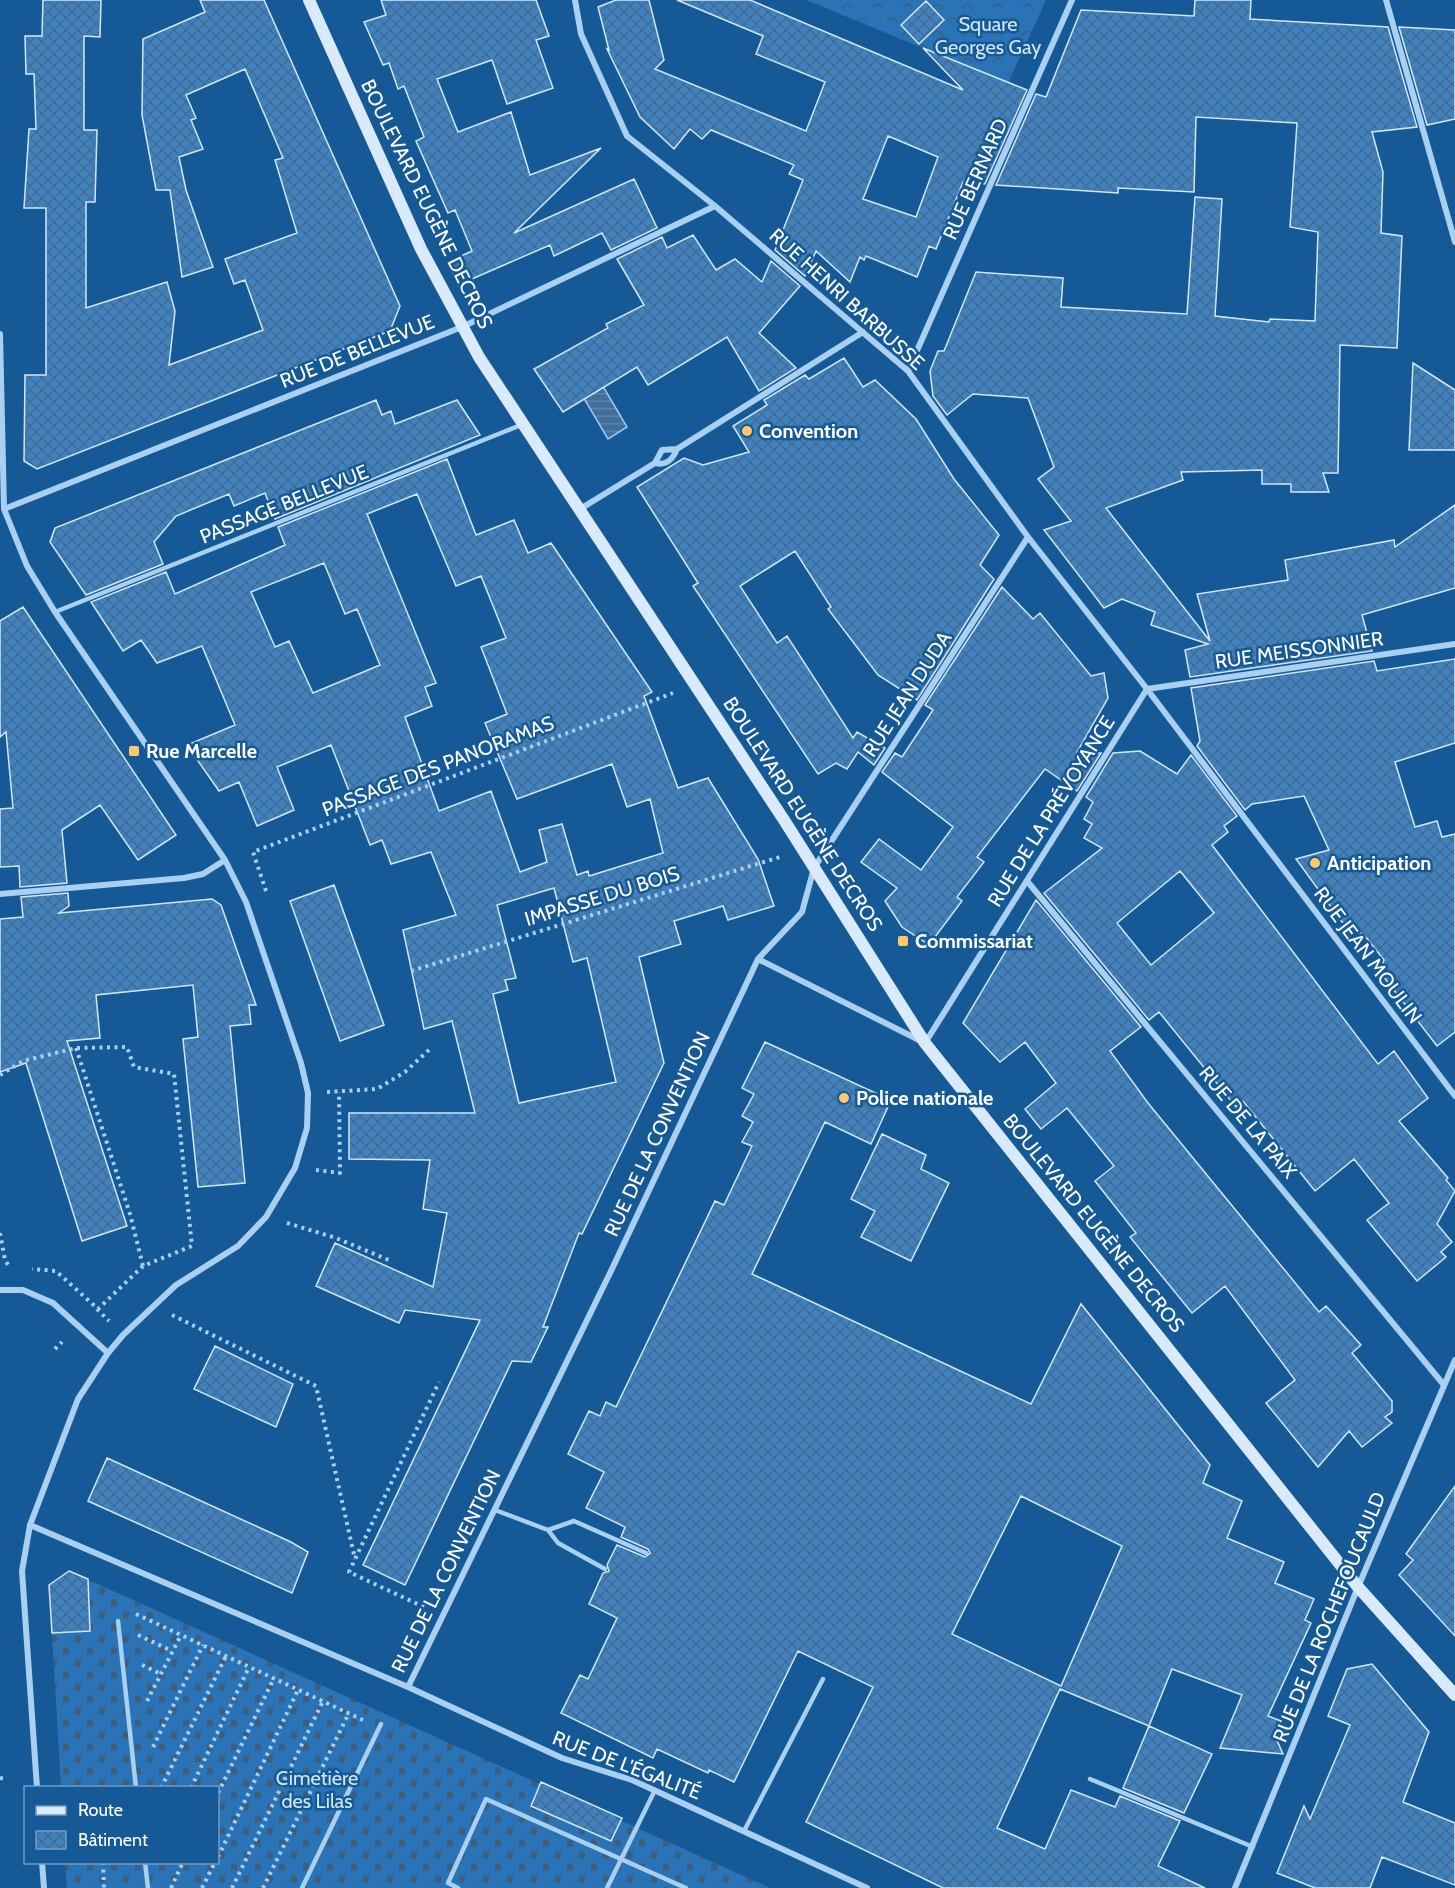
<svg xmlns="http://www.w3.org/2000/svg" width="1455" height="1888" font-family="Cabin,sans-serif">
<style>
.forest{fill:url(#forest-crowns)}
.cemetery{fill:url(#cemetery-stones)}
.water{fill:url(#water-rules);stroke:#9cccf4;stroke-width:1.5}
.building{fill:url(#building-cross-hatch);stroke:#d1e8fc;stroke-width:1.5;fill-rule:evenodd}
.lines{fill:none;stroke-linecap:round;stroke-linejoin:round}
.path{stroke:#a9cff1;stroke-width:4;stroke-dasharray:3 4.5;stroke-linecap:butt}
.lane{stroke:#a9cff1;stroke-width:4.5}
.street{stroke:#a9cff1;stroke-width:6}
.secondary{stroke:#d8eafc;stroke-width:12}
.poi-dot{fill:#ffc86a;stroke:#165997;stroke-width:2}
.labels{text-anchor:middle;stroke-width:5;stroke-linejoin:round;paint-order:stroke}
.park-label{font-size:20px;fill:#d1e8fc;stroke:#165997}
.street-label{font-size:20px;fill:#fff;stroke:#165997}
.poi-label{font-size:20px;font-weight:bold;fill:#fff;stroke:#165997;text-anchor:start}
</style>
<defs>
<pattern id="forest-crowns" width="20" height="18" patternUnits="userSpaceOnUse" patternTransform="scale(1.5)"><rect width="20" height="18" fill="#2a73b6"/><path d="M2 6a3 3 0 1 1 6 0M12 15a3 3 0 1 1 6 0" fill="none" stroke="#3d5e7c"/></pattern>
<pattern id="cemetery-stones" width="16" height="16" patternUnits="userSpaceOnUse" patternTransform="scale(1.5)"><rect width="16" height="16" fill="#2a73b6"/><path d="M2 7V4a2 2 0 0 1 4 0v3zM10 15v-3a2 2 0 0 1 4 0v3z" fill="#3d5e7c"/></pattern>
<pattern id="water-rules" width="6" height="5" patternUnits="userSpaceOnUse" patternTransform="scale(1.5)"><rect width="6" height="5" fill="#406f9c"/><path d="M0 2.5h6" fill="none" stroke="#5d85ab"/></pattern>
<pattern id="building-cross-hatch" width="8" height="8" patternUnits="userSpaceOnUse" patternTransform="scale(1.5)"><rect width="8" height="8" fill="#3f82bf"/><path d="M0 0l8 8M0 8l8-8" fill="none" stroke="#446c91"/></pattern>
</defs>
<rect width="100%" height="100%" fill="#165997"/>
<path class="forest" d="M806,0H1046L1008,83Z"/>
<path class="cemetery" d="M69,1571L770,1888H67L65,1863L218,1862V1788L61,1787L49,1585Z"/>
<path class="water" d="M601,383L627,427L608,439L582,395Z"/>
<path class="building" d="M43,0H101L100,37L84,36V130H97L95,202H86V308L167,282L175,311L169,365L263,330L245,280L234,284L225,259L297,233L275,160L283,158L245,69L186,95L196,118L191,120L203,149L179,157L186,190L213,267L182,277L170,190H156L142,115L143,39L205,12L200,0H264L400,306L390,331L37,469L24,461L25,375H46V208H24L29,129H36L34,74H26L25,36H42Z
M381,0H536L549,36L536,40L553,88L507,104L492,60L437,79L458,132L511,112L530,175L601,148L514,233L634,179L657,228L611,250L602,233L554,256L550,245L458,285L448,262L472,251L455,210L448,213L416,141L424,137L404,86L398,89L389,63L383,65L364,22L386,15Z
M616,0H649L664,60L655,69L806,131L825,82L756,54L763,36L677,0H750L963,90L923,48L1027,90L985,184L963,182L936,249L929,246L917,277L866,256L864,260L860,257L850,282L816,251L805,276L775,250L803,180L789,174L794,165L711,130L702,139L690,129L674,149L640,117L607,49L609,50L598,7ZM888,136L938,157L916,217L863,199Z
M1195,0H1251L1250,19L1388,27L1417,127L1372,132L1383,172L1381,233L1402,236L1397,348L1340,345L1338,473H1323L1329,492H1291V484H1262V470L1181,472L1183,480L1106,508L1210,641L1197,594L1288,580L1285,560L1394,540L1395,547L1455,505V588L1362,615L1372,651L1190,677L1185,650L1208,644L1151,625L1155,612L1122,599L1104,608L1044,530L1071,521L1038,479L1054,467L1028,398L973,394L947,415L933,396L930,371L938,351H944L976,272L1063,278L1061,307L1187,314L1195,197L1222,199L1215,316L1269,322L1270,319L1315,321L1318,232L1290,227L1297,123L1196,117L1194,192L1118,188V193L996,185L1036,94L1046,97L1081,10L1194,16Z
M926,1L944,20L919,44L901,25Z
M1399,27L1455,30V119L1427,125Z
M693,235L716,270L735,259L762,282L771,261L800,286L759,333L796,368L759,391L727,337L648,385L637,367L563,412L534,369L608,328L606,324L644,305L617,259L662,237L667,248Z
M844,358L863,387L875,380L916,419L954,479L999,535L980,565L994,579L917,700L878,675L828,609L831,607L795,551L740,586L777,643L787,636L853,738L857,732L885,748L874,765L858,752L847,769L836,763L818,774L693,586L698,583L637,487L684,458L703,465L749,452L733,426L767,405L764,400L805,375L809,379Z
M1413,363L1455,390V450H1409Z
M376,400L382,415L391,411L395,424L457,400L480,435L275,519L265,493L234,506L229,494L176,516L154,542L163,564L86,595L50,542L55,528Z
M447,459L476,535L514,520L528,553L551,543L652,692L644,696L678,788L708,778L758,859L774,906L728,920L723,906L674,921L681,944L639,957L664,1063L582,1234L579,1233L543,1327H548L531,1362L512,1361L405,1585L363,1565L480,1320L405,1310L399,1323L316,1286L335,1243L433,1287L447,1213L423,1209L430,1160L349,1159V1113H475L452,1021L424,1029L403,930L456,915L431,852L391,864L382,840L370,845L331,745L277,767L294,810L257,826L239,782L219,791L187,745L235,725L202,646L157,663L141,640L123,651L91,602L166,572L175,594L285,545L278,527ZM417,494L456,586L481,576L506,638L481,647L507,714L485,723L517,799L612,764L627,807L650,799L663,853L589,876L588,871L577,875L562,824L539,830L547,862L520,872L491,791L439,811L405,717L432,706L425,687L436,683L367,514ZM324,563L345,614L357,609L380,665L313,693L289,641L275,647L251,592ZM554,888L573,962L587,958L616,1082L519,1103L493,994L508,990L505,980L516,978L497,905Z
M1002,587L1033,619L1040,613L1091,676L1104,673L1108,698L1076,754L1101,753L1077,791L1045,769L977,857L984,862L957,897L962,901L929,945L902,927L885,901L897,888L861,862L879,839L921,870L953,827L882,772L895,753L902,757L933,710L925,705Z
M23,607L176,835L138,860L100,805L62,830L67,883L20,887L19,866L0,867V809L13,808L6,732L0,737V621Z
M1455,659V743L1395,762L1415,827L1437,821L1442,837L1455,834V1032L1437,1046L1380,972L1384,960L1365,936L1342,922L1296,859L1329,850L1304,796L1252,804L1245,810L1197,746L1200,741L1191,688L1374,661L1377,671Z
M1140,751L1177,774L1191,755L1237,816L1224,826L1228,832L1212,845L1378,1064L1394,1051L1428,1098L1399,1121L1448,1178L1446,1180L1455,1191L1437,1224L1452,1242L1441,1252L1446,1257L1417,1281L1367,1220L1389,1203L1354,1159L1315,1191L1243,1101L1236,1107L1159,1012L1149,1020L1044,893L1102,848L1084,838L1092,824L1084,819L1093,802L1086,797L1113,753ZM1180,871L1214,913L1151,965L1117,923Z
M334,885L384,1025L340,1041L290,901Z
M68,893L69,906L59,913L212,899L221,905L256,1005H249L251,1024L230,1026L245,1183L198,1187L183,1039L198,1037L193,985L96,995L100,1038L67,1041L127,1226L82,1241L26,1063L0,1072V919L23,917L21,897Z
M1036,900L1141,1027L1110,1051L1148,1103L1319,1312L1326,1306L1361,1345L1352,1353L1392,1401V1412L1385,1417L1392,1423L1362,1447L1349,1431L1318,1467L1266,1403L1295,1380L1225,1286L1192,1313L1130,1237L1136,1233L1095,1181L1114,1166L1067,1108L1041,1129L1025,1109L1056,1083L1025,1042L1000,1062L963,1023Z
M765,1042L891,1100L871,1144L825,1122L752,1274L1031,1404L1081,1304L1210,1465L1203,1483L1242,1501L1227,1538L1284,1562L1275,1583L1314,1599L1305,1620L1311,1623L1268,1716L1281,1721L1275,1736L1283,1754L1220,1748L1242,1695L1172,1669L1149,1726L1060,1689L997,1828L1045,1849L1071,1790L1115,1807L1120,1796L1180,1821L1158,1866L1205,1888H943L806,1822L873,1687L798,1651L734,1782L709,1770L708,1773L657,1749L653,1758L561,1713L580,1675L588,1679L617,1618L589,1604L603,1573L609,1571L607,1565L617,1545L645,1557L650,1553L648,1549L621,1537L625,1527L586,1508L604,1472L568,1454L589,1411L600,1416L606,1402L616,1407L715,1201L724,1205L752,1146L742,1142L753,1122L742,1116L754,1094L742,1088ZM1021,1496L1122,1546L1061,1686L952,1634Z
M882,1134L926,1155L921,1169L949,1183L911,1261L861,1237L875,1211L851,1199Z
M215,1346L293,1384L276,1427L194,1389Z
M107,1458L291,1542L308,1552L292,1593L88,1501Z
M1455,1486V1636L1399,1575L1413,1560L1406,1554Z
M69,1571L88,1579L90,1631L52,1633L49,1585Z
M1372,1664L1429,1732L1403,1802L1455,1823V1885L1382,1857L1370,1888H1315L1277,1873L1304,1806L1310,1819L1350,1725L1328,1716L1347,1669Z
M1149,1726L1212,1754L1184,1813L1123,1788Z
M541,1782L622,1818L611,1841L531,1806Z"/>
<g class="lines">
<path class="path" d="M266,891L253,852L673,693
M411,971L780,857
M76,1048L130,1214L143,1266
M0,1075L23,1061L76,1048L127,1047L134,1067L174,1074L192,1246L143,1266L98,1309L56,1271L32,1269
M327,1092L377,1089L405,1072L431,1048
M316,1170L340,1173L339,1092
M287,1223L336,1238L391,1261
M0,1233L5,1260L10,1268
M97,1309L109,1321
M172,1315L316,1386L355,1559
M55,1349L62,1342
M424,1607L349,1572L439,1382
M136,1614L363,1720
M138,1635L172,1651
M142,1665L161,1674
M147,1701L181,1635
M153,1747L203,1645
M0,1778L6,1779
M161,1788L226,1656
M191,1788L249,1667
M218,1793L274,1678
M218,1857L298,1690
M103,1862L104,1888
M171,1888L183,1862
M202,1888L215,1862
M232,1888L323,1701
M263,1888L349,1713"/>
<path class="lane" d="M55,612L521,425
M495,1510L548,1530L574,1521L646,1553
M548,1530L558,1543L605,1569
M118,1621L136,1788
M1090,1779L1253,1847
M744,1831L823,1679
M145,1862L148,1888
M302,1888L381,1724
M458,1888L448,1883L486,1799L686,1888
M607,1888L655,1790"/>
<path class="street" d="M575,0L581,34L627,136L715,206L908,371L1028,537L1147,689L1455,1096
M1386,0L1455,242
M0,334L4,509L27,566L55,612L225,860L246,902L301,1063L308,1093L307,1128L295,1168L266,1217L238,1246L176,1285L123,1335L108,1353L78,1399L30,1525L22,1571L37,1788
M908,371L1072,0
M655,463C667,466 673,459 677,449
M4,509L462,327L715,206
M580,509L655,463L662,450L677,449L863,332
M1147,689L1455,644
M1027,881L1444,1385
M0,894L184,878L203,874L225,860
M758,959L925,1043L1147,689
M0,1290H23L53,1303L108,1353
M30,1525L408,1687L562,1758L632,1780L867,1888
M408,1687L611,1271L758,959L802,912L814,868L1028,537
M42,1862L44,1888
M1235,1888L1358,1587L1455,1360"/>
<path class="secondary" d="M309,0L421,249L479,357L784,820L925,1043L1358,1587L1455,1695"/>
</g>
<g class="poi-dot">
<circle cx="747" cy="431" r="6"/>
<rect x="128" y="745" width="12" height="12" rx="3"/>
<circle cx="1315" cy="863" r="6"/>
<rect x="897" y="935" width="12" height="12" rx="3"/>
<circle cx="844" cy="1098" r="6"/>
</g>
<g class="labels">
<g class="park-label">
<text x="988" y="31">Square<tspan x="988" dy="23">Georges Gay</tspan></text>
<text x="317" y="1785">Cimetière<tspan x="317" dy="23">des Lilas</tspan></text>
</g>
<g class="street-label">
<text transform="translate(975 179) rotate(-66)" y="7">RUE BERNARD</text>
<text transform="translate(427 204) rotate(64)" y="7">BOULEVARD EUGÈNE DECROS</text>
<text transform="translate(847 299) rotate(42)" y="7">RUE HENRI BARBUSSE</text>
<text transform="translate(357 351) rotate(-22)" y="7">RUE DE BELLEVUE</text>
<text transform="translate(284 504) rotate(-22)" y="7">PASSAGE BELLEVUE</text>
<text transform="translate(1299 650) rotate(-8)" y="7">RUE MEISSONNIER</text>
<text transform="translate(907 694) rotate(-57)" y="7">RUE JEAN DUDA</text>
<text transform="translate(438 766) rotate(-21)" y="7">PASSAGE DES PANORAMAS</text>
<text transform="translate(1051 811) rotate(-58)" y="7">RUE DE LA PRÉVOYANCE</text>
<text transform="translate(803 814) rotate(57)" y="7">BOULEVARD EUGÈNE DECROS</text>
<text transform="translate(602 896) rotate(-17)" y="7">IMPASSE DU BOIS</text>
<text transform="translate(1368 955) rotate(53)" y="7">RUE JEAN MOULIN</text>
<text transform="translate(1248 1122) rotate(50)" y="7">RUE DE LA PAIX</text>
<text transform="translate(657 1134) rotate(-65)" y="7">RUE DE LA CONVENTION</text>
<text transform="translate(1094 1223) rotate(51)" y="7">BOULEVARD EUGÈNE DECROS</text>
<text transform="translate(446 1571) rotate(-64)" y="7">RUE DE LA CONVENTION</text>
<text transform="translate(1329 1617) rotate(-68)" y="7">RUE DE LA ROCHEFOUCAULD</text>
<text transform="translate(627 1765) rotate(21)" y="7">RUE DE L'ÉGALITÉ</text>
</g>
<g class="poi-label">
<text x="759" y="438">Convention</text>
<text x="146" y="758">Rue Marcelle</text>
<text x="1327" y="870">Anticipation</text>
<text x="915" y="948">Commissariat</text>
<text x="856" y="1105">Police nationale</text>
</g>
</g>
<rect x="24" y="1786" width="195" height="78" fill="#165997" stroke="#739bc1" stroke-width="1.5"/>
<rect x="36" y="1806" width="30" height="9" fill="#d8eafc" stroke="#739bc1" stroke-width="1.5"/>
<text x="78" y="1816" font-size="18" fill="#ffffff">Route</text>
<rect x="36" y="1831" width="30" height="18" fill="url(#building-cross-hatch)" stroke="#739bc1" stroke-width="1.5"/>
<text x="78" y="1846" font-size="18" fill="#ffffff">Bâtiment</text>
</svg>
